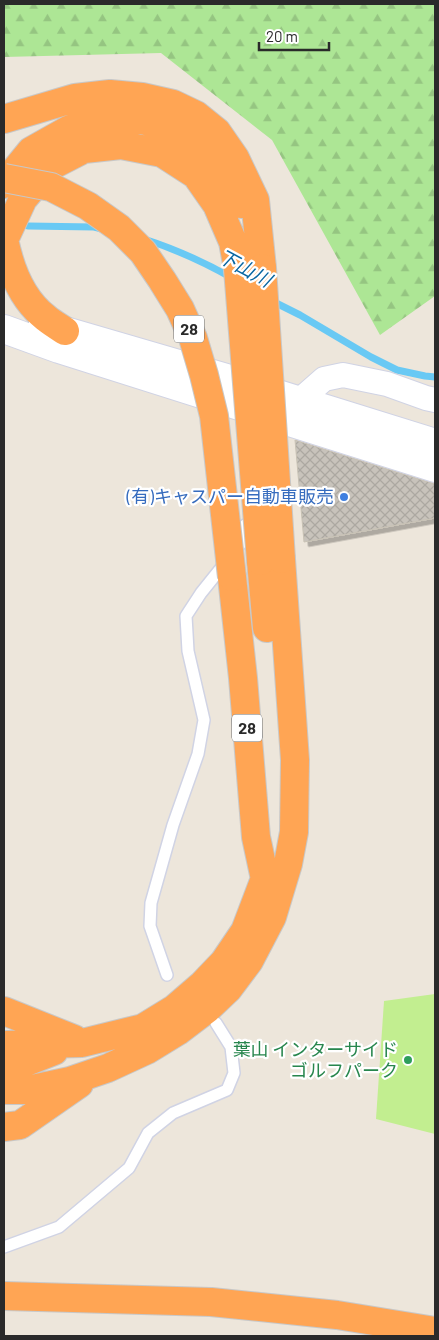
<svg xmlns="http://www.w3.org/2000/svg" width="439" height="1340" font-family="Barlow,'Noto Sans JP',sans-serif">
<style>
.forest{fill:url(#forest-firs)}
.pitch{fill:#c2ee90}
.lines{fill:none;stroke-linecap:round;stroke-linejoin:round}
.stream{stroke:#69c9f4;stroke-width:7}
.building{fill:url(#building-cross-hatch);stroke:#c8c2b5;filter:url(#shadow)}
.lane-casing{stroke:#d0d3e4;stroke-width:14}
.street-casing{stroke:#d0d3e4;stroke-width:26}
.secondary-casing{stroke:#d0d3e4;stroke-width:30}
.highway-casing{stroke:#c8c8c8;stroke-width:30}
.lane{stroke:#fff;stroke-width:11}
.street{stroke:#fff;stroke-width:24}
.secondary{stroke:#fff;stroke-width:28}
.highway{stroke:#ffa554;stroke-width:28}
.highway-bridge-casing{stroke:#c8c8c8;stroke-width:30;stroke-linecap:butt}
.highway-bridge{stroke:#ffa554;stroke-width:28}
.shop-dot{fill:#3f7fe0;stroke:#fff;stroke-width:2}
.leisure-dot{fill:#2e9e5b;stroke:#fff;stroke-width:2}
.labels{text-anchor:middle;stroke-width:4.5;stroke-linejoin:round;paint-order:stroke}
.shield{fill:#fff;stroke:#6a6a6a;stroke-width:1}
.shield-label{font-size:16px;font-weight:bold;fill:#2a2a2a}
.shop-label{font-size:18px;fill:#366cbe;stroke:#fff;text-anchor:end}
.leisure-label{font-size:18px;fill:#27864d;stroke:#fff;text-anchor:end}
.water-label{font-size:19px;font-style:italic;fill:#0765a1;stroke:#fff}
</style>
<defs>
<pattern id="forest-firs" width="22" height="20" patternUnits="userSpaceOnUse" patternTransform="scale(1.25)"><rect width="22" height="20" fill="#ade695"/><path d="M5 1l3.5 6h-7zM16 11l3.5 6h-7z" fill="#95c581"/></pattern>
<pattern id="building-cross-hatch" width="8" height="8" patternUnits="userSpaceOnUse" patternTransform="scale(1.25)"><rect width="8" height="8" fill="#c8c3bb"/><path d="M0 0l8 8M0 8l8-8" fill="none" stroke="#aca8a1"/></pattern>
<filter id="shadow"><feDropShadow dx="4.5" dy="4.5" stdDeviation="0" flood-color="#0004"/></filter>
</defs>
<rect width="100%" height="100%" fill="#ede6db"/>
<path class="forest" d="M4,4H435V296L380,335L272,140L161,53L4,57Z"/>
<path class="pitch" d="M435,994V1134L376,1119L384,1001Z"/>
<g class="lines">
<path class="stream" d="M28,226L94,227L102,229
M144,239C175,249 204,262 232,278
M272,301L300,315L371,357L397,370L425,376L435,377"/>
</g>
<path class="building" d="M295,440L435,484V518L304,542Z"/>
<g class="lines">
<g class="lane-casing">
<path id="lane" d="M167,975L150,926L151,903L173,825L198,754L204,720L188,651L186,616L201,593L246,537L245,525
M4,1247L59,1227L129,1168L148,1133L173,1113L227,1090L234,1073L231,1047L216,1023"/>
</g>
<g class="street-casing">
<path id="street" d="M299,401L324,379L343,375L387,384L426,398L435,400"/>
</g>
<g class="secondary-casing">
<path id="secondary" d="M43,323L65,331L233,380L435,443
M4,329L59,349L435,468"/>
</g>
<g class="highway-casing">
<path id="highway" d="M4,119L75,98L110,94L142,97L173,104L196,115L217,132L235,158L255,200L262,268
M4,184L31,151L70,129L94,120L115,119L143,120L170,129L188,142L214,163L237,193L241,204
M4,239C10,269 21,299 46,318C52,323 59,327 65,331
M4,240L23,199L51,166L84,149L121,145L162,153L196,175L217,205L233,242L238,269
M261,561L267,628
M232,577L243,678L256,837L265,879
M4,1011L74,1039
M4,1045L82,1043L143,1028L174,1009L203,984L224,962L245,931L267,873
M4,1068L16,1066L54,1051
M4,1090H28L70,1081L108,1068L147,1050L178,1031L207,1009L228,989L249,961L272,917L288,864L294,832L295,760L281,559
M4,1127L20,1125L79,1084
M4,1296L211,1302L337,1315L435,1331"/>
</g>
<use href="#lane" class="lane"/>
<use href="#street" class="street"/>
<use href="#secondary" class="secondary"/>
<use href="#highway" class="highway"/>
<g class="highway-bridge-casing">
<path id="highway-bridge" d="M4,178L51,187L88,206L119,228L143,252L162,280L180,309L193,338L204,375L214,416L232,577
M262,268L281,559
M238,269L261,561"/>
</g>
<use href="#highway-bridge" class="highway-bridge"/>
</g>
<circle class="shop-dot" cx="344" cy="497" r="5"/>
<circle class="leisure-dot" cx="408" cy="1060" r="5"/>
<g class="labels">
<g class="shield">
<rect x="174" y="315.5" width="30" height="27" rx="4"/>
<rect x="232" y="714.5" width="30" height="27" rx="4"/>
</g>
<g class="shield-label">
<text x="189" y="335">28</text>
<text x="247" y="734">28</text>
</g>
<g class="shop-label">
<text x="334" y="503">(有)キャスパー自動車販売</text>
</g>
<g class="leisure-label">
<text x="398" y="1056">葉山 インターサイド<tspan x="398" dy="21">ゴルフパーク</tspan></text>
</g>
<g class="water-label">
<text transform="translate(245 268) rotate(28)" y="7">下山川</text>
</g>
</g>
<rect width="439" height="1340" fill="none" stroke="#2a2a2a" stroke-width="10"/>
<path d="M259 42v8h70v-8" fill="none" stroke="#2a2a2a" stroke-width="2.5"/>
<text x="266" y="42" font-size="15" fill="#2a2a2a" stroke="#ffffff" stroke-width="4" paint-order="stroke">20 m</text>
</svg>
